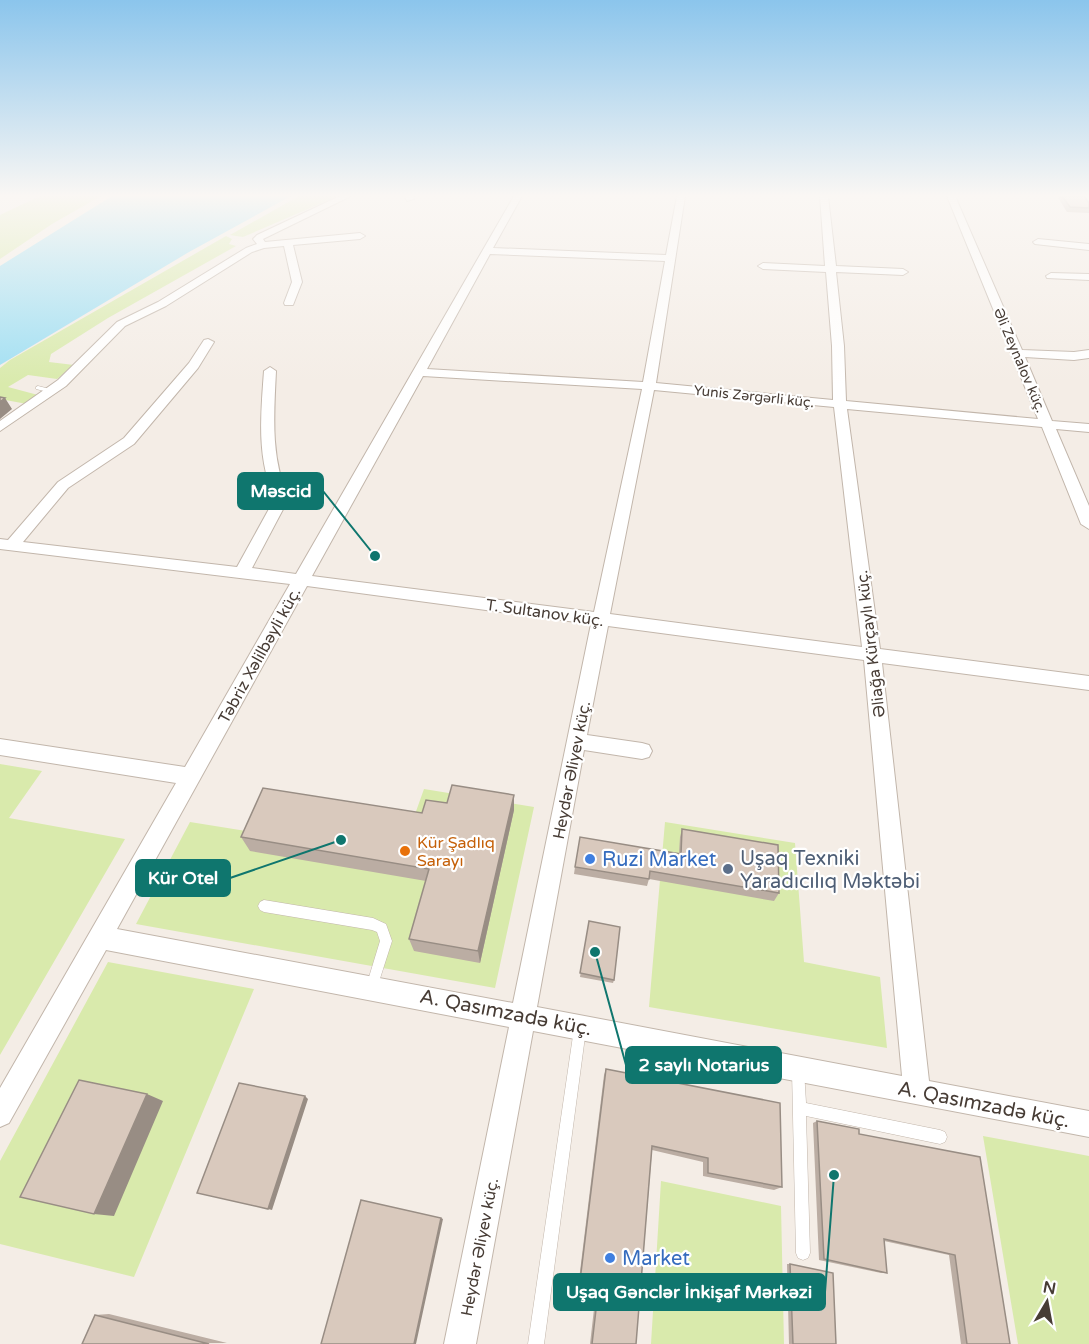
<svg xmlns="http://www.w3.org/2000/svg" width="1089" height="1344" font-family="'Varela Round',sans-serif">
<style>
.green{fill:#d9eaac}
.water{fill:#9fdff3}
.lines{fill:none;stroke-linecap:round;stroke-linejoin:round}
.lane-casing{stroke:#c2b6ab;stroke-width:1}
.street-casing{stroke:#c2b6ab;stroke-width:2}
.lane{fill:#fff;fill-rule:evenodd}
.street{fill:#fff;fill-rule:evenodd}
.wall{fill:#bbada3}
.shaded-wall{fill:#988d84}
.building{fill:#d9c9bd;stroke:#988d84;stroke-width:1.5}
.food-dot{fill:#e8710a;stroke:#fff;stroke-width:2}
.shop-dot{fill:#3f7fe0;stroke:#fff;stroke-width:2}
.service-dot{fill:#5c6f8a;stroke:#fff;stroke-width:2}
.labels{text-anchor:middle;stroke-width:4.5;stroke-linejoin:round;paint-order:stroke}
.far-street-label{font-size:14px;fill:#473c35;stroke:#fff}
.street-label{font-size:16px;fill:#473c35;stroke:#fff}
.food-label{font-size:16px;fill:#c56008;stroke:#fff;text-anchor:start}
.near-service-label{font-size:20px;fill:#4e5e75;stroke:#fff;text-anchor:start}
.near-shop-label{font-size:20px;fill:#366cbe;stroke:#fff;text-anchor:start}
.near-street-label{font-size:20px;fill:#473c35;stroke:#fff}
.leader{fill:none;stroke:#0f766e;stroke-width:2}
.callout-dot{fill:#0f766e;stroke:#fff;stroke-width:2}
.callout{fill:#0f766e;stroke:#0f766e;stroke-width:2}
.callout-label{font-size:18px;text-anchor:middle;font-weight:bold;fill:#fff}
</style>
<rect width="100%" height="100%" fill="#f4ede6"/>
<path class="green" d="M40,196H101L52,224L0,259V215Z
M299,196H338L243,237L230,235Z
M226,236L232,239L229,244L236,246L108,318L51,354L49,362L74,365L57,379L28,375L8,387L38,395L27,404L0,399V368L10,360Z
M0,764L42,771L9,818L125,839L0,1055Z
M424,789L534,807L495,988L136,924L190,822L246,831L414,817Z
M665,822L795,843L804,962L880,977L887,1048L649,1007Z
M108,962L254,989L134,1277L0,1244V1161Z
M983,1136L1089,1156V1344H1018Z
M661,1181L781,1206L784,1344H651Z"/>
<path class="water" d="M112,196H291L189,252L0,365V266Z"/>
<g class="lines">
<g class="lane-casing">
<path id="lane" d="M38,386L54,390L55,391L52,393L36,389V387Z
M264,900L373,918L386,924L392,941L376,991L372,993L368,991L366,987L380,941L377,932L372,930L264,912L260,910L258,906L260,902Z
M580,1023L584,1025L586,1029L544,1344H528L574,1029L576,1025Z
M798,1064L803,1065L804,1070L806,1103L940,1130L945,1132L947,1137L945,1142L940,1144L806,1116L810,1253L808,1258L803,1260L798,1258L796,1253L792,1070L793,1065Z"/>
</g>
<g class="street-casing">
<path id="street" d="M340,196H351L263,239L265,242L360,233L365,236L360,239L293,245L302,282L293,305H285L284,303L292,282L284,246L264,248L252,252L166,306L125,326L66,386L0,431V421L58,380L117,322L158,302L246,248L257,244L253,239L257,235Z
M405,196H413L414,199L407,201Z
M514,196H522L493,248L666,255L677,196H685L656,383L833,400L832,346L826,272L763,269L758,266L763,263L825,266L820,196H828L836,266L903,269L908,272L903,275L836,272L844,346L846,401L1038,419L947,196H955L1022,350L1074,352L1089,350V358L1074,360L1025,357L1052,421L1089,424V432L1056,429L1089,506V529L1081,524L1042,427L847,409L880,649L1089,676V690L882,663L929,1081L1089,1111V1137L533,1031L476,1344H444L509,1027L106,950L9,1123L0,1127V1088L176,783L0,755V739L185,767L290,584L0,549V539L8,540L58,482L124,438L189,363L204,340L208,339L214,342L198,368L134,444L68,488L23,542L237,567L275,498C256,460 261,412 264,371L270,367L276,371C274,413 270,460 289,498L252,568L296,574ZM490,254L665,261L643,382L427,369ZM423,376L642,389L594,612L312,576ZM654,390L834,407L862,647L610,614ZM307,586L591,624L513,1003L117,929ZM608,626L864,660L902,1076L537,1007L584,750L642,759L649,757L652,751L649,745L642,743L587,735Z
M1038,239L1089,244V250L1035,244L1033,242Z
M1051,273L1089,274V280L1047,278L1046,276Z"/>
</g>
<use href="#lane" class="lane"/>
<use href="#street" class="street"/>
</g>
<path class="wall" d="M1057,196H1084L1089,203V213L1067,212Z
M447,803L514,810L480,963L414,951L409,939L426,881L250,851L241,837L422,813Z
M682,829L779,893L774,901L649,879L647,886L574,874L575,867L679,853L680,837Z
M589,921L614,980L613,983L580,977Z
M606,1069L782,1187L774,1190L703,1176V1162L652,1150L636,1344H590L595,1300L577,1296L604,1075Z
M817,1121L859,1134L980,1157L1010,1344H961L949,1255L884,1241L887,1273H881L819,1260L813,1123Z
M787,1264H790L836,1344H789Z
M109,1314L227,1343L82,1344L95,1315Z"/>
<path class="shaded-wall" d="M5,398L12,409L0,419V402Z
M514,795V810L480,963L478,951Z
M147,1094L163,1101L114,1216L94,1214Z
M305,1096L308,1099L272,1210L268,1209Z
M441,1218L443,1219L416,1344H414Z"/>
<path class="building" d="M1062,196H1084L1089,203V208L1070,207Z
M0,397L5,398L0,402Z
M452,785L514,795L478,951L409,939L429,869L241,837L263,788L422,813L426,800L447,803Z
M682,829L778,845L779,893L650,871L649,879L575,867L580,837L681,854Z
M589,921L620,927L614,980L580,973Z
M606,1069L780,1103L782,1187L708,1173V1158L652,1146L636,1344H592L597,1301L578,1297Z
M79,1080L147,1094L94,1214L20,1197Z
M239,1083L305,1096L268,1209L197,1193Z
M817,1121L859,1129V1134L980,1157L1010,1344H967L955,1255L884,1239L887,1273L824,1259Z
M361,1200L441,1218L414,1344H321Z
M790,1264L833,1273L836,1344H793Z
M95,1315L209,1344H82Z"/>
<linearGradient id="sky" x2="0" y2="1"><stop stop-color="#8bc5ec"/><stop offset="0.51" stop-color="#faf7f4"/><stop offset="1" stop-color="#faf7f4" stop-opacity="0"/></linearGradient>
<rect width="1089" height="384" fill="url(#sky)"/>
<circle class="food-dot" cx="405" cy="851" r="6"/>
<g class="shop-dot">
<circle cx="590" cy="859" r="6"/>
<circle cx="610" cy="1258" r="6"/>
</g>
<circle class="service-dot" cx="728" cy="869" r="6"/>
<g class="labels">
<g class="far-street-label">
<text transform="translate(1020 360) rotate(67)" y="5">Əli Zeynalov küç.</text>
<text transform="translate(754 396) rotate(6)" y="5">Yunis Zərgərli küç.</text>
</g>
<g class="street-label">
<text transform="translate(545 612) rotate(8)" y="6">T. Sultanov küç.</text>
<text transform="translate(870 644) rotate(-97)" y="6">Əliağa Kürçaylı küç.</text>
<text transform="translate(259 655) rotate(-61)" y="6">Təbriz Xəlilbəyli küç.</text>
<text transform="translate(571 770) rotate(-79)" y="6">Heydər Əliyev küç.</text>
<text transform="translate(479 1247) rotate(-79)" y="6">Heydər Əliyev küç.</text>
</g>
<g class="food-label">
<text x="417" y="848">Kür Şadlıq<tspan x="417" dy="18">Sarayı</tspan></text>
</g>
<g class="near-service-label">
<text x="740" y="865">Uşaq Texniki<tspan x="740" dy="23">Yaradıcılıq Məktəbi</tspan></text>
</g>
<g class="near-shop-label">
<text x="602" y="866">Ruzi Market</text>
<text x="622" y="1265">Market</text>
</g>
<g class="near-street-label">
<text transform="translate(506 1012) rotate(11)" y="7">A. Qasımzadə küç.</text>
<text transform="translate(984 1104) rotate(11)" y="7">A. Qasımzadə küç.</text>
</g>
</g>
<path class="leader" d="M375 556L323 491M341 840L230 878M595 952L626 1065M834 1175L825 1292"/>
<g class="callout-dot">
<circle cx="375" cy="556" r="6"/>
<circle cx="341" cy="840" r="6"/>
<circle cx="595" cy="952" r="6"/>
<circle cx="834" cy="1175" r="6"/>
</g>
<g class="callout">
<rect x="238" y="473" width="85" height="36" rx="6"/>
<rect x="136" y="860" width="94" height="36" rx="6"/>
<rect x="626" y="1047" width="155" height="36" rx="6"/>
<rect x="554" y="1274" width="271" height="36" rx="6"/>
</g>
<g class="callout-label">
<text x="281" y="497">Məscid</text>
<text x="183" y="884">Kür Otel</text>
<text x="704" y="1071">2 saylı Notarius</text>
<text x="689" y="1298">Uşaq Gənclər İnkişaf Mərkəzi</text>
</g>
<g transform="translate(1047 1302) rotate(10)" stroke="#ffffff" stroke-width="4.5" paint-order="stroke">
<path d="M0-4.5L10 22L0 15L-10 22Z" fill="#473c35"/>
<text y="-9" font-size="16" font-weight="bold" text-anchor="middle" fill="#473c35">N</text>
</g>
</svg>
